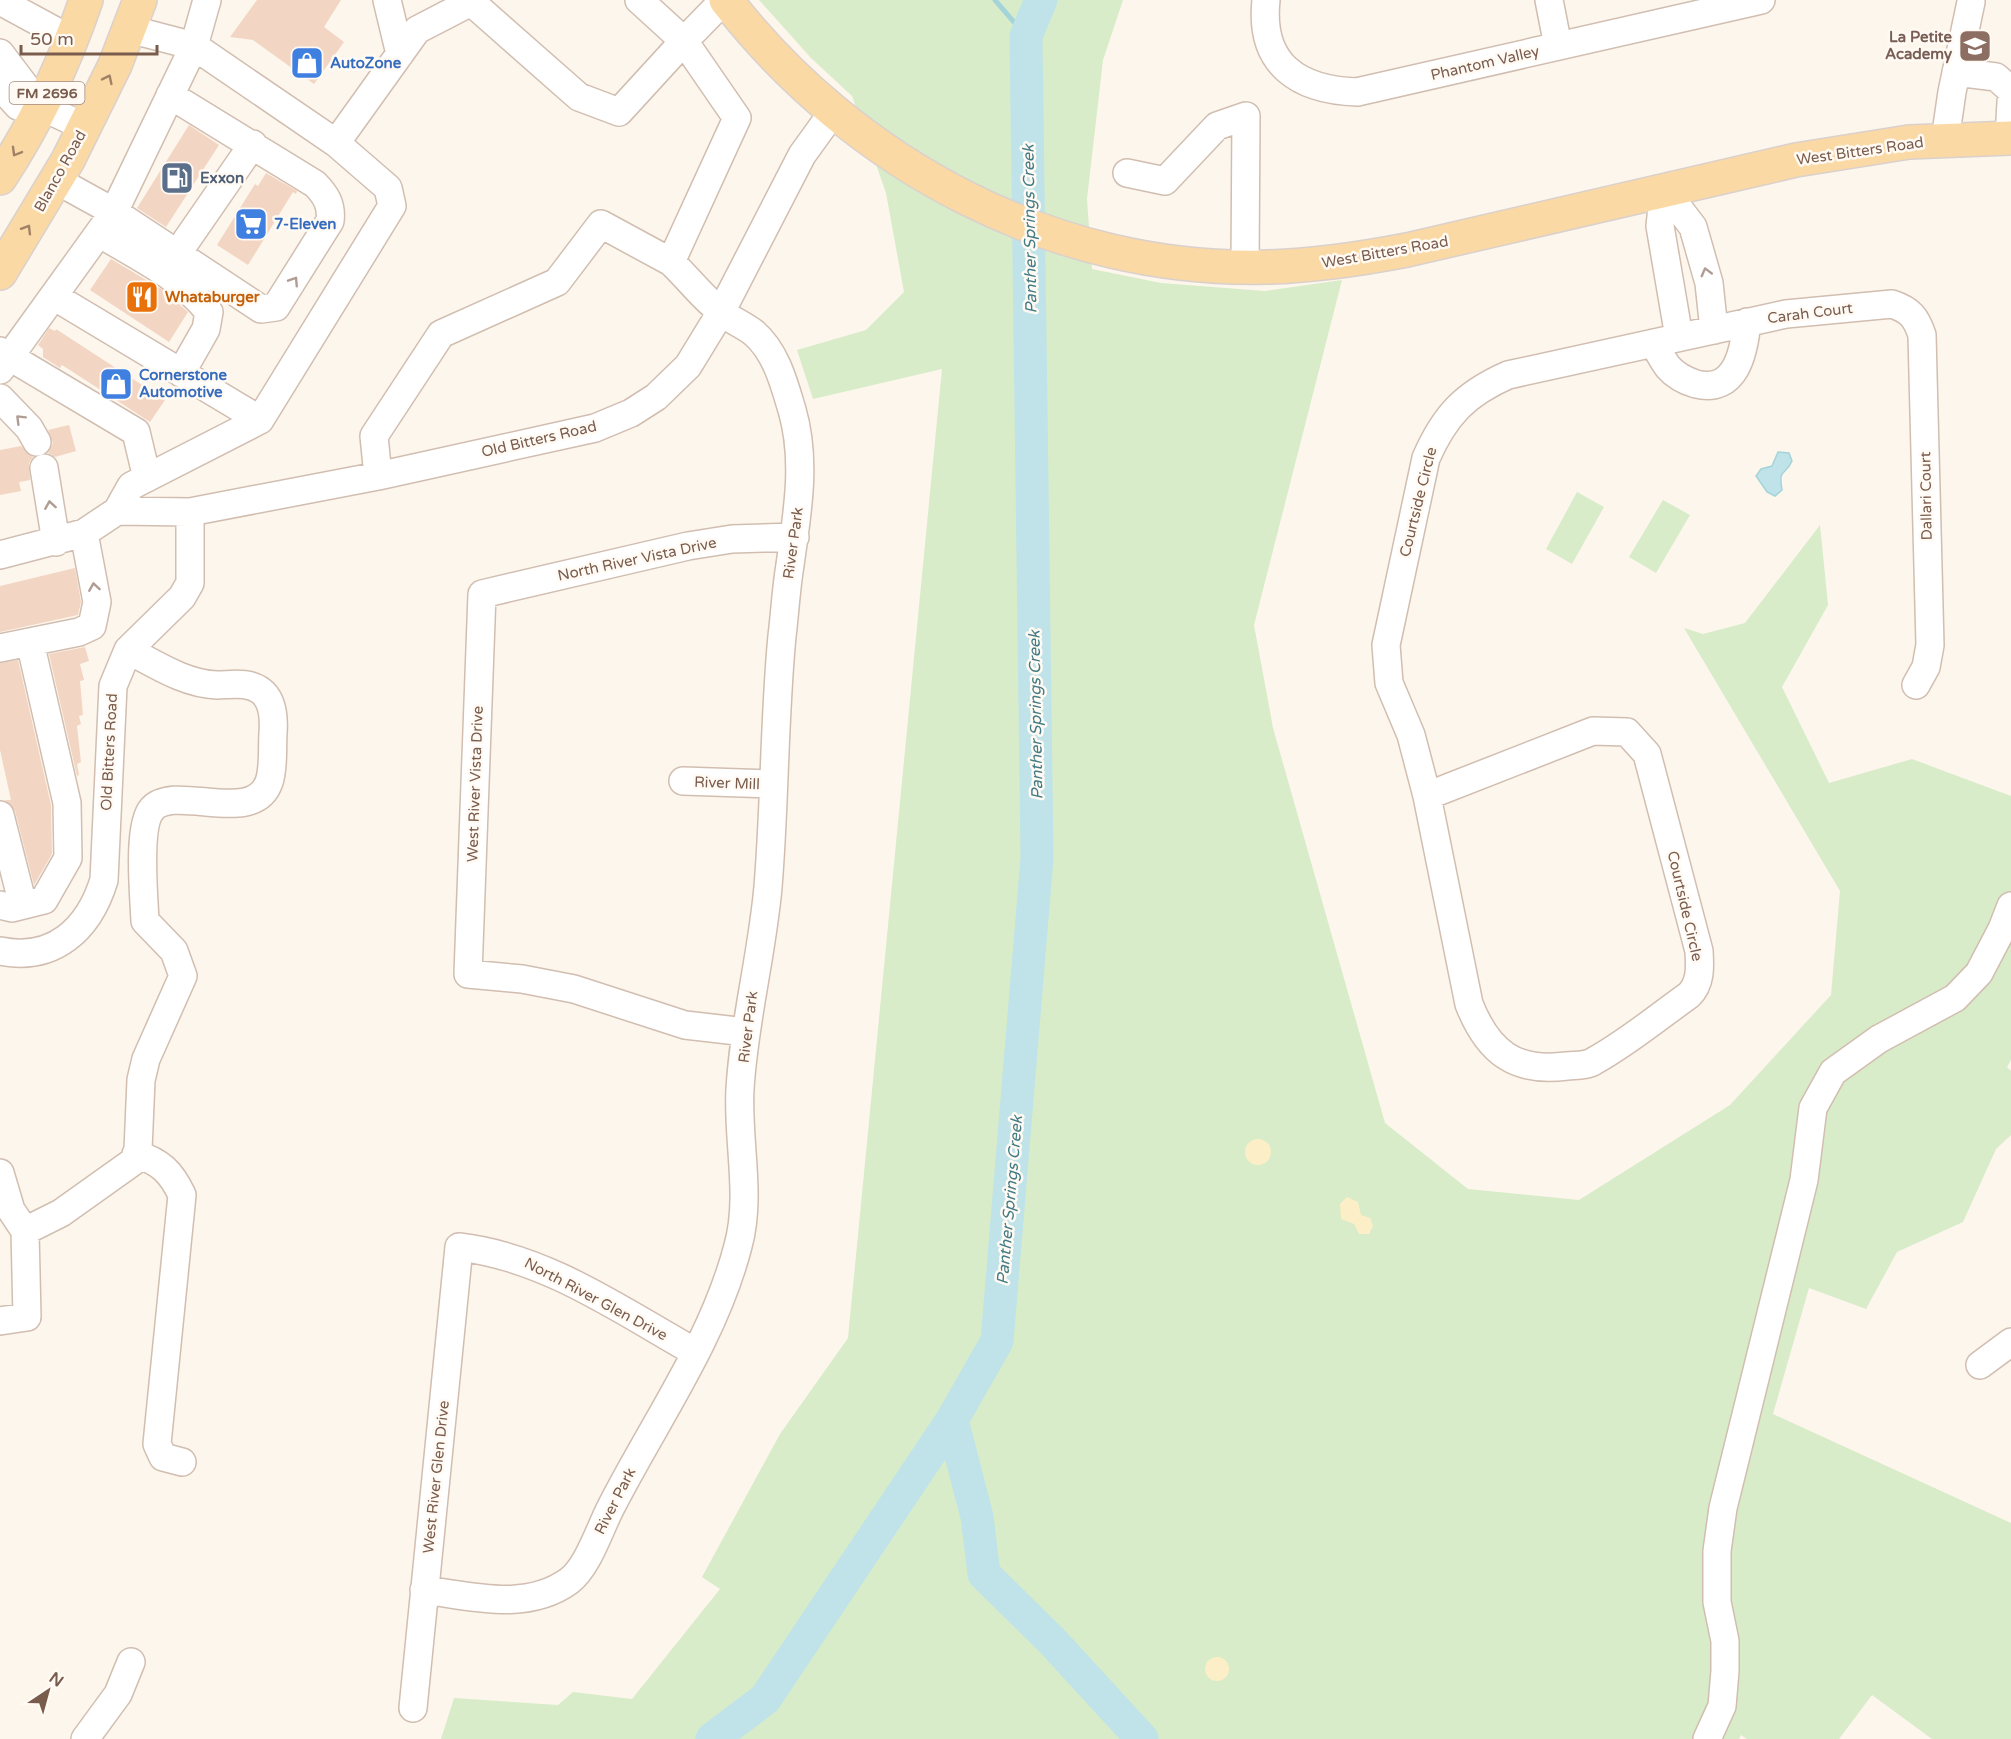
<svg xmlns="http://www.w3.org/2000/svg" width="2011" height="1739" font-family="'Varela Round',sans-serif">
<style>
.green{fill:#d8ecc9}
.sand{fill:#fcefc7}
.water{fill:#bfe3e8;stroke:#a5d3da;stroke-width:1.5}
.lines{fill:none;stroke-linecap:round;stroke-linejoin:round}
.stream{stroke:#a5d3da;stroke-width:5}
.river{stroke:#bfe3e8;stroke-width:33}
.building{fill:#f3d5c3}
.minor-casing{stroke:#d1beb0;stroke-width:30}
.major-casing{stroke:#dad1cd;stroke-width:36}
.minor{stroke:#fff;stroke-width:27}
.major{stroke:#fbd9a5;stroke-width:33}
.oneway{stroke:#a18267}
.oneway2{stroke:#af9d94}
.labels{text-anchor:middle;stroke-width:5;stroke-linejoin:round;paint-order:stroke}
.shield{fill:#fffaf3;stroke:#a28b7f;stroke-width:1.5}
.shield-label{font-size:14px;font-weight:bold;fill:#7a5c4d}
.education-label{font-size:15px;font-weight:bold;fill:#785e54;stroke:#fffaf3;text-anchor:end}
.shop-label{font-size:15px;font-weight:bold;fill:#366cbe;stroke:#fffaf3;text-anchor:start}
.street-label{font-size:15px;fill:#7a5c4d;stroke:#fffaf3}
.service-label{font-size:15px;font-weight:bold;fill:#4e5e75;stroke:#fffaf3;text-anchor:start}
.food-label{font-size:15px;font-weight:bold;fill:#c56008;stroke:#fffaf3;text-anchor:start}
.water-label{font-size:16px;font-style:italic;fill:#437c86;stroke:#fffaf3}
</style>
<rect width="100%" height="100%" fill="#fdf6ec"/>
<path class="green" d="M759,0H1123L1103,60L1087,199L1092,269L1161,283L1265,291L1342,280L1254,625L1273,728L1385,1123L1468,1189L1579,1200L1730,1105L1831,995L1840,891L1684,628L1703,634L1745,623L1820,525L1828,605L1782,687L1829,783L1912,759L2011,796V1060L2007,1067L2011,1071V1135L1996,1149L1963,1222L1897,1252L1866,1309L1809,1288L1773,1414L2011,1523V1739H1932L1872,1695L1839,1739H1747L1741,1735L1739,1739H441L454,1698L558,1705L573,1692L632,1699L720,1589L702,1577L780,1434L848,1338L942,369L813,399L797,350L866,330L904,292L886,193L852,96L811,58Z
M1577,492L1604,507L1572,564L1546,549Z
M1663,500L1690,515L1656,573L1629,557Z"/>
<path class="sand" d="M1245 1152a13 13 0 1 1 26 0a13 13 0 1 1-26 0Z
M1347,1197L1358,1202L1361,1215L1370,1218L1373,1226L1369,1234H1359L1354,1224L1341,1219L1340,1204Z
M1205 1669a12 12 0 1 1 24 0a12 12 0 1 1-24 0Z"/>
<path class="water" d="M1778,452L1789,453L1792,461C1785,477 1778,467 1782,490L1775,496L1767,492L1756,476L1761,469L1772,466Z"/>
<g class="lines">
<path class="stream" d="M995,0L1026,36"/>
<path class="river" d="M952,1420L977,1517L984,1574L1053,1642L1142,1739
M712,1739L765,1699L952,1420L997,1341L1037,858L1026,36L1041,0"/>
</g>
<path class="building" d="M257,0H341L324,27L344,42L314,84L253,40L230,37Z
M189,125L219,145L166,227L137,208Z
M266,173L297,191L296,194L293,192L248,265L217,245L255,184L258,186Z
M111,259L163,290L188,312L169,342L90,290Z
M49,328L55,331L56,329L165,400L150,422L62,365L60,368L43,357V349L38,345Z
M69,425L76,451L55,457L48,453L53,443L48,430Z
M21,446L33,457L29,463L30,480L19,482L21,491L0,495V450Z
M75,568L81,602L78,615L0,632V586Z
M85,647L89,661L80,664L84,680L80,681L83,715L79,716L81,724L77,726L81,762L77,764L79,775L77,776L49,654Z
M18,660L51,805L52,854L34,885L15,811L5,800H11L0,750V663Z"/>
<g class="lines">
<g class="minor-casing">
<path id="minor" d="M387,0L400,54
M639,0L684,41L724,0
M1266,0C1259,65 1299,90 1357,92L1761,0
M1549,0L1558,46
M0,1L72,40
M0,53L40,106
M1956,72L1996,77L2011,90
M0,86L18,106H40L85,127
M2009,138L2011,102
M1945,140L1952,92L1971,2
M336,143L417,30L475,0
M1127,173L1165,181L1217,126L1246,116L1245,266
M56,180L114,212L261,309L276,307L330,221C332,205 326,195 315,184L170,95
M99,233C136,256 182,277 209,312L206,329L181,373
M177,254L253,144
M55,297L260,420
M1679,337L1660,226L1664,189L1693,227L1709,283L1714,330
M1653,343C1658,350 1662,359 1668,367C1675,375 1686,381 1696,384C1736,394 1744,352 1747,322
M0,351L136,432L147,478
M0,370L114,212L194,46L207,0
M0,398L29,428L37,442
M44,468L56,542
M378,476L374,436L441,334L557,282L601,224L671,262
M117,511L131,486L260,420L392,206L388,188L336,143L194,46L129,29
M0,555L84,533L117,511L190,512L378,476L595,428L631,413L656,397L688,366L721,312L802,155L833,112
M0,648L79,632L92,626L97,602L84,533
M1593,731L1627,732L1647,754L1699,951C1700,967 1701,983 1689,995C1658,1017 1627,1043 1594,1061C1587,1066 1575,1065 1567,1066C1515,1073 1488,1052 1469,1004L1427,796Z
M683,781L772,784
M1427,796L1411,735L1389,683L1386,645L1426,458C1445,415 1465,394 1508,375L1786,314L1892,304C1910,310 1916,317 1922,335L1930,645L1926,667L1916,685
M0,815L23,905
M0,905L12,908L44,900L68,858L67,803L30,642
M0,951C54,962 89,929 104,880L113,686L128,650L182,597L190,583V512
M746,1032L685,1025L574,989L522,979L468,974L482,594L688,546L732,539L795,537
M136,1154C161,1162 171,1172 182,1195L157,1444L163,1457L182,1462
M0,1173L11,1210L25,1231
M0,1321L27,1317L25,1231L61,1213L134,1161L138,1150L141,1080L146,1059L183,976L174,951L145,921C144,897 137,826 152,809C175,783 253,827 269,782C274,768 272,748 273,733C274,719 273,700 261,691C248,681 231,685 217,685C185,684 155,664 128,650
M1980,1365L2011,1342
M424,1590C472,1596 526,1612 569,1581C588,1567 600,1528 611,1507C655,1421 714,1339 738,1246C752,1195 737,1141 740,1089C744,1021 762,955 768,887C775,803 774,719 782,636C785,612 786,589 790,565C797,515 807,461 792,410C784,383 776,352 754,333C744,325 731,320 721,312C703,298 688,278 671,262L737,118L684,41L619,112L579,97L469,0
M413,1708L459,1247C546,1257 620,1310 695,1352
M85,1739L118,1694L131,1662
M1707,1739L1722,1706L1725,1671V1641L1717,1602V1551L1723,1508L1804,1180L1813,1108L1833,1072L1879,1039L1955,998L1979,973L2002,929L2011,906"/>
</g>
<g class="major-casing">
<path id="major" d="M726,0C854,165 1056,273 1267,267C1315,266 1360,259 1407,250L1796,160L1909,142L2011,138
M0,178C36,123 65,62 86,0
M0,273L68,160L115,65L140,0"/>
</g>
<use href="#minor" class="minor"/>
<use href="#major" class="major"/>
</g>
<defs><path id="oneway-chevron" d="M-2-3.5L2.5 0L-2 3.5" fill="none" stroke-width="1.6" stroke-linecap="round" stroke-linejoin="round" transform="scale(1.5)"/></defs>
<g class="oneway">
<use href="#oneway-chevron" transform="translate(108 79) rotate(-64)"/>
<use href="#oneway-chevron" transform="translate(16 152) rotate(120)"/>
<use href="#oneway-chevron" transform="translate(27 229) rotate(-59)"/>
</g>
<g class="oneway2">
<use href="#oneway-chevron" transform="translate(1706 272) rotate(-105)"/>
<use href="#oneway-chevron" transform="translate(294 281) rotate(-57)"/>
<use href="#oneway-chevron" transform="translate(20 419) rotate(-135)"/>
<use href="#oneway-chevron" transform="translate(50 505) rotate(-99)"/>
<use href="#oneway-chevron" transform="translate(94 587) rotate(-99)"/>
</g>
<defs>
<g id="school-square" transform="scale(1.725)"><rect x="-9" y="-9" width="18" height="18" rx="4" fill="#8d6e63" stroke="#fffaf3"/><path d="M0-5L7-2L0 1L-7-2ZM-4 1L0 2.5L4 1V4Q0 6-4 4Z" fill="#fff"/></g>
<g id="shop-square" transform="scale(1.725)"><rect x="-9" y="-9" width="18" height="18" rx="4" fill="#3f7fe0" stroke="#fffaf3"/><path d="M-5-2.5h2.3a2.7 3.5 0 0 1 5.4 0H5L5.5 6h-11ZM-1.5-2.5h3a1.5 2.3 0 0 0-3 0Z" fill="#fff"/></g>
<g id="fuel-square" transform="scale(1.725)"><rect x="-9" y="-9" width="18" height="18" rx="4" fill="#5c6f8a" stroke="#fffaf3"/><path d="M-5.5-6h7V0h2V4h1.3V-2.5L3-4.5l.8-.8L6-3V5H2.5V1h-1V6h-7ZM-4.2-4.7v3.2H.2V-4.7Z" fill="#fff"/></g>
<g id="supermarket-square" transform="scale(1.725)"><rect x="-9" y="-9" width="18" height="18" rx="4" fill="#3f7fe0" stroke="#fffaf3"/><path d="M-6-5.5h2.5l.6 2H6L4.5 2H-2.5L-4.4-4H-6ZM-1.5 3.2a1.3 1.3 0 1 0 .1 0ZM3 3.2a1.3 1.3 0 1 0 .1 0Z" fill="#fff"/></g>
<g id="restaurant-square" transform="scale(1.725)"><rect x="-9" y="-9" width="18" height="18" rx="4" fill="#e8710a" stroke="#fffaf3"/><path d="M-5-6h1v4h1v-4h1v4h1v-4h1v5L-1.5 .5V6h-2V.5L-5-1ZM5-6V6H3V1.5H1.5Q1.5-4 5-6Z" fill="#fff"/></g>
</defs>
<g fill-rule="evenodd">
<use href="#school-square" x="1975" y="46"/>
<use href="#shop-square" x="307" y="63"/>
<use href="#fuel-square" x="177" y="178"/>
<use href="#supermarket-square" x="251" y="224"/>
<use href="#restaurant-square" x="142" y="297"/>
<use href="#shop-square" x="116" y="384"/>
</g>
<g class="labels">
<rect class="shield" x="9.5" y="82" width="75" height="22" rx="4.5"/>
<g class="shield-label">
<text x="47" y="98">FM 2696</text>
</g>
<g class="education-label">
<text x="1952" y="42">La Petite<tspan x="1952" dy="17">Academy</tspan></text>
</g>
<g class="shop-label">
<text x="330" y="68">AutoZone</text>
<text x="274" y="229">7-Eleven</text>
<text x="139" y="380">Cornerstone<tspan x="139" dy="17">Automotive</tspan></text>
</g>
<g class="street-label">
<text transform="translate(1485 63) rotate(-13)" y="5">Phantom Valley</text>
<text transform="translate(1860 151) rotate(-8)" y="5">West Bitters Road</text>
<text transform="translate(60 171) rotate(-61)" y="5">Blanco Road</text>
<text transform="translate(1385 252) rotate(-10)" y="5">West Bitters Road</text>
<text transform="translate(1810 313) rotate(-7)" y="5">Carah Court</text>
<text transform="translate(539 439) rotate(-13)" y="5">Old Bitters Road</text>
<text transform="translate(1926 496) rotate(-91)" y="5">Dallari Court</text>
<text transform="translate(1418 502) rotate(-76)" y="5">Courtside Circle</text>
<text transform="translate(793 543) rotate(-82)" y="5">River Park</text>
<text transform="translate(637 559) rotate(-12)" y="5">North River Vista Drive</text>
<text transform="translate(109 752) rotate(-87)" y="5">Old Bitters Road</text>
<text transform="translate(727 783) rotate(2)" y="5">River Mill</text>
<text transform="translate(475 784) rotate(-88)" y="5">West River Vista Drive</text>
<text transform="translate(1685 906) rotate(77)" y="5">Courtside Circle</text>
<text transform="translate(748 1027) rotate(-83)" y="5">River Park</text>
<text transform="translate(596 1299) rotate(28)" y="5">North River Glen Drive</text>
<text transform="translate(436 1477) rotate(-84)" y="5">West River Glen Drive</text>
<text transform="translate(615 1501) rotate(-63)" y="5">River Park</text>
</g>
<g class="service-label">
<text x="200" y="183">Exxon</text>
</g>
<g class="food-label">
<text x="165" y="302">Whataburger</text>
</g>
<g class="water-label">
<text transform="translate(1029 229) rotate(-91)" y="6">Panther Springs Creek</text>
<text transform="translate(1035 715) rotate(-91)" y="6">Panther Springs Creek</text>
<text transform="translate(1009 1200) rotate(-85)" y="6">Panther Springs Creek</text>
</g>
</g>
<g transform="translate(48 1691) rotate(36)" stroke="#fffaf3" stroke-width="4.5" paint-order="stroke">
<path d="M0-4.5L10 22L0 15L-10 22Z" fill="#7a5c4d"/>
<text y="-9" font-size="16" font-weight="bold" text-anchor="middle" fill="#7a5c4d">N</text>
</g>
<path d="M21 45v9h136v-9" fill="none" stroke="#7a5c4d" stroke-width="3"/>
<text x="30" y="45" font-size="18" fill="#7a5c4d" stroke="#fffaf3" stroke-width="4.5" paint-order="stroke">50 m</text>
</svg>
